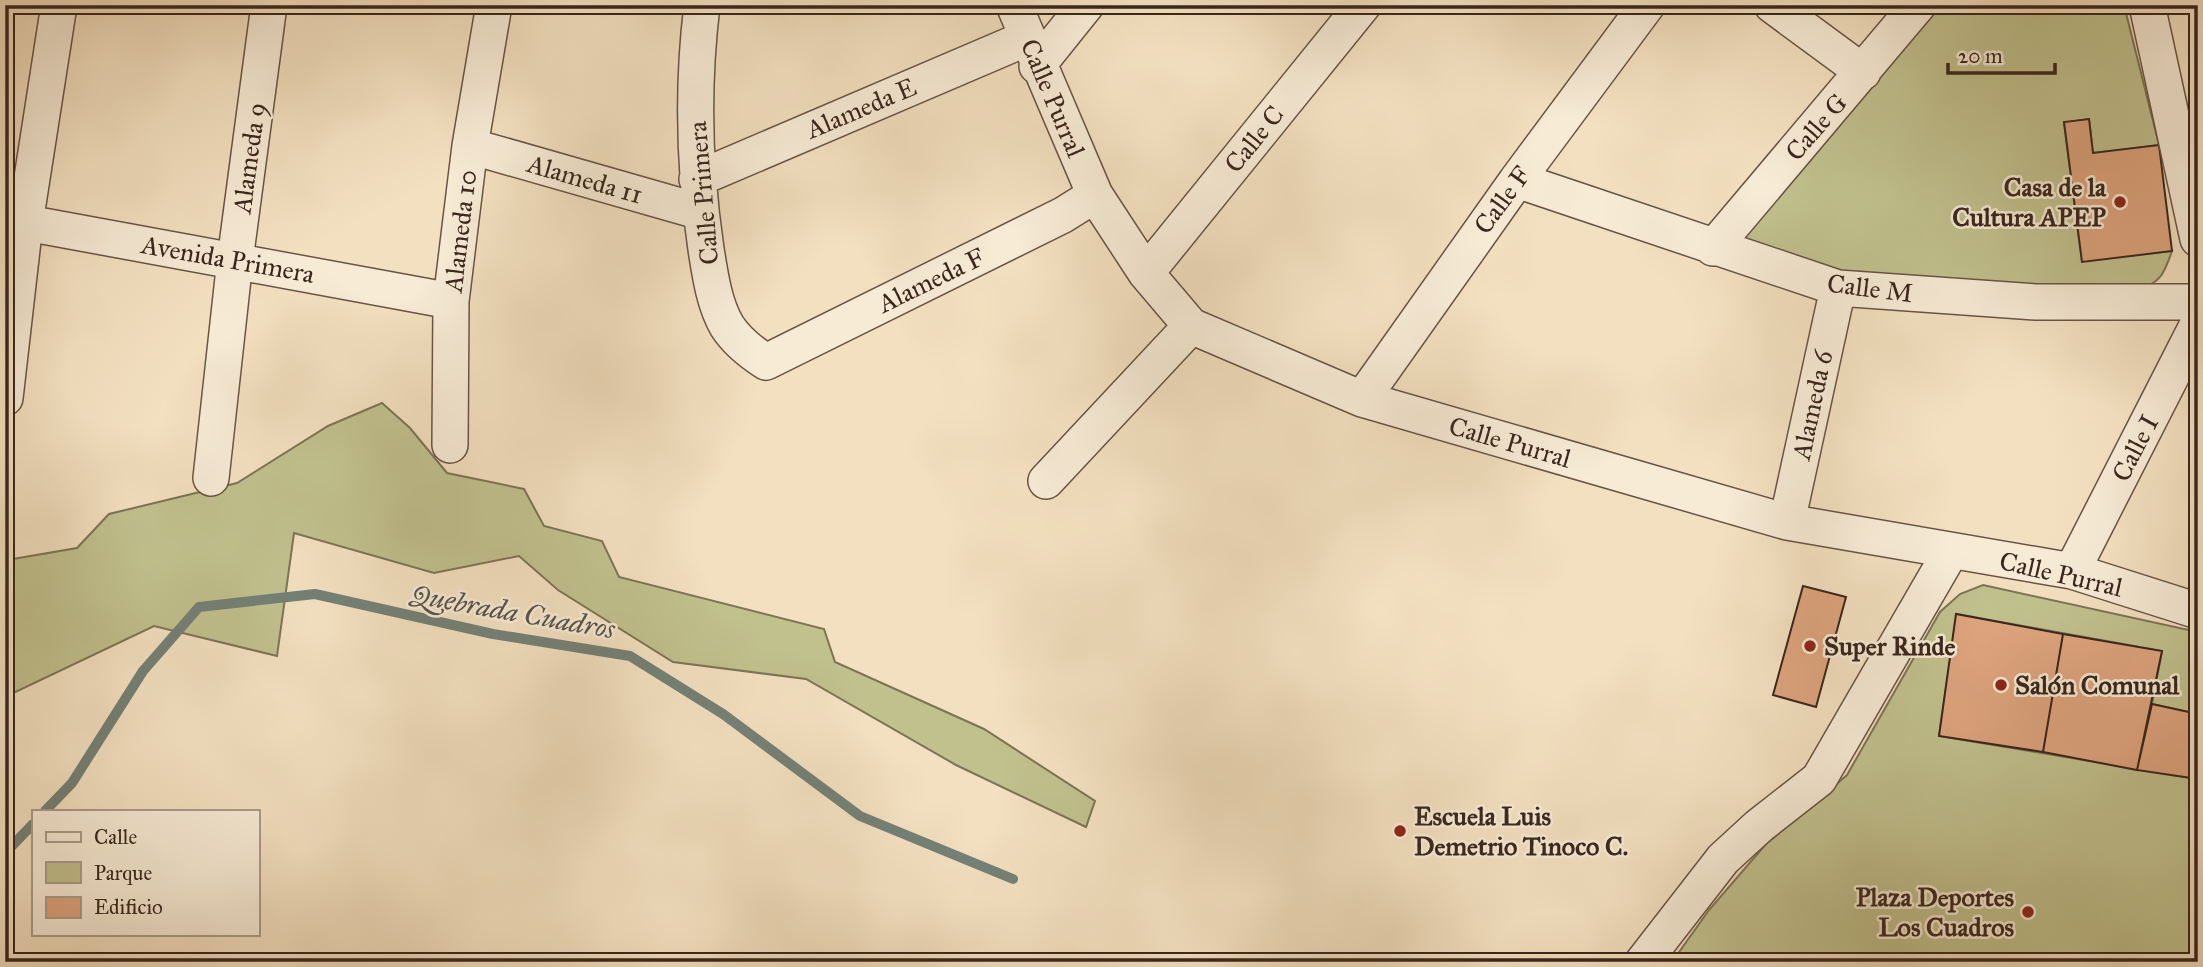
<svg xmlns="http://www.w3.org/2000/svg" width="2203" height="967" font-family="'IM FELL Great Primer',serif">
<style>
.green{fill:#c1c18e;stroke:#7d7456;stroke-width:2}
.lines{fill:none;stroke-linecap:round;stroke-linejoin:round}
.stream{stroke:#748177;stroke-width:10}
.building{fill:#dda47e;stroke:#39261d;stroke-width:2}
.minor-casing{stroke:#685446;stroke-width:38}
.minor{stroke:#f7ebd6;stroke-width:35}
.poi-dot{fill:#8f2418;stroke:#f7ebd6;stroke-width:2.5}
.labels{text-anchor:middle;stroke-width:5;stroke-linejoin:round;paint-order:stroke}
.street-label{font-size:26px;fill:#39261d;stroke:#f7ebd6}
.poi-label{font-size:26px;font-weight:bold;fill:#39261d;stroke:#f7ebd6;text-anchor:start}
.water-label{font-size:28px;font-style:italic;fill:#56534a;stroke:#f7ebd6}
</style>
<rect width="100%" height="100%" fill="#f3e0c0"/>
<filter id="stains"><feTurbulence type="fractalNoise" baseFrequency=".00286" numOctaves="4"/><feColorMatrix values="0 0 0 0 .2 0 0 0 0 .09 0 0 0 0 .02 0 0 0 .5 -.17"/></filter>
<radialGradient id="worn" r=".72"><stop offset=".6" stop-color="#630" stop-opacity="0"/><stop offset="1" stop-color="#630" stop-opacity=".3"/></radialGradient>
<path class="green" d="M1941,5H2124L2159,145L2093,153L2089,119L2064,123L2082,261L2172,251C2165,271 2161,284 2138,289L1845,277L1737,241Z
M382,403L410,428L447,473L524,489L544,526L602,541L619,577L824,629L835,662L984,729L1095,801L1086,827L956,765L806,679L673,662L558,590L519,556L434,573L294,533L277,656L154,626L5,697V567L13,559L77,548L109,514L237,483L328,426Z
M1983,585L2198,632V714L2152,704L2162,651L1957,614L1939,736L2198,779V962H1672L1709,910L1766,844L1847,775L1940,612L1960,594Z"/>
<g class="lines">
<path class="stream" d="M45,811L72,783L143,671L199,607L315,594L493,634L630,656L723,714L860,816L1013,879
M5,853L33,824"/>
</g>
<path class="building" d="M2089,119L2093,153L2159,145L2172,251L2082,262L2064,122Z
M1803,586L1846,597L1816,707L1773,695Z
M1956,614L2063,634L2043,752L1939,736Z
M2063,634L2162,651L2137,770L2043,752Z
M2152,704L2198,714V779L2137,770Z"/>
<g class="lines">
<g class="minor-casing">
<path id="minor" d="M702,5C692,87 694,168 706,249C710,274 714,304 727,326C736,340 752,353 766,362L1063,215L1095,195
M1014,5L1095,195L1146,273L1191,326L1362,399L1787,522L2072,571L2198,611
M1772,5L1863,72
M2147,5L2198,239
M1037,66L1086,5
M470,146L701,212
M697,179L1027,38
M1517,180L1838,288L2036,302H2198
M5,219L451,301
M1713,248L1918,5
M1146,273L1363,5
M5,398L25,223L59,5
M1362,399L1517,180L1647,5
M450,445L451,301L470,146L494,5
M211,478L235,260L269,5
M1046,481L1191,326
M1787,522L1838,288
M2072,571L2198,324
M1643,962L1723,859L1759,826L1819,779L1951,551"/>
</g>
<use href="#minor" class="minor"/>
</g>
<g class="poi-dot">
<circle cx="2120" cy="202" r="7"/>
<circle cx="1810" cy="646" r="7"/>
<circle cx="2001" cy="685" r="7"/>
<circle cx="1400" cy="831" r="7"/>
<circle cx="2028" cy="912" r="7"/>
</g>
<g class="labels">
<g class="street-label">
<text transform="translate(1053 98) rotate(67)" y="9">Calle Purral</text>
<text transform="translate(861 108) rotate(-23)" y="9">Alameda E</text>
<text transform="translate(1816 127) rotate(-49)" y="9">Calle G</text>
<text transform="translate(1254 139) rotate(-51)" y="9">Calle C</text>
<text transform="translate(249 158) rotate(-82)" y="9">Alameda 9</text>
<text transform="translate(585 179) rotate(16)" y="9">Alameda 11</text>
<text transform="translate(703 193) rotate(-95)" y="9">Calle Primera</text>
<text transform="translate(1502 200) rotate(-54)" y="9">Calle F</text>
<text transform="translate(460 231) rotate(-83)" y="9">Alameda 10</text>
<text transform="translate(228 259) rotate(10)" y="9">Avenida Primera</text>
<text transform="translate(931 280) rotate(-26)" y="9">Alameda F</text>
<text transform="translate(1870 288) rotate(7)" y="9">Calle M</text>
<text transform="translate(1812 405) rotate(-78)" y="9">Alameda 6</text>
<text transform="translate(1510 442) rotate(16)" y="9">Calle Purral</text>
<text transform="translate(2135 448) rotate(-63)" y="9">Calle I</text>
<text transform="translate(2061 574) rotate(13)" y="9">Calle Purral</text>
</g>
<g class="poi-label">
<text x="2106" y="196" text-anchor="end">Casa de la<tspan x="2106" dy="30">Cultura APEP</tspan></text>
<text x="1824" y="655">Super Rinde</text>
<text x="2015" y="694">Salón Comunal</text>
<text x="1414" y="825">Escuela Luis<tspan x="1414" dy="30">Demetrio Tinoco C.</tspan></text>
<text x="2014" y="906" text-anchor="end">Plaza Deportes<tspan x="2014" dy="30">Los Cuadros</tspan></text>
</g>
<g class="water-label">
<text transform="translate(513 611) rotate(10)" y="10">Quebrada Cuadros</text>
</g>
</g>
<rect width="2203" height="967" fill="none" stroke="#f3e0c0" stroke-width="28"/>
<rect x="7" y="7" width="2189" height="953" fill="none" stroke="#39261d" stroke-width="3.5"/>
<rect x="14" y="14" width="2175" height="939" fill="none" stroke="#39261d" stroke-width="2"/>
<rect x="32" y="810" width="228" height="126" fill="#f7ebd6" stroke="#ab9c8c" stroke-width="2"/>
<rect x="46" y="832" width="35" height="10" fill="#f7ebd6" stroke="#ab9c8c" stroke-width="2"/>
<text x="94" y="844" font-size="21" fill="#39261d">Calle</text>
<rect x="46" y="862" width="35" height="21" fill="#c1c18e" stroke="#ab9c8c" stroke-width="2"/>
<text x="94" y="880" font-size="21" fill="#39261d">Parque</text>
<rect x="46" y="897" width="35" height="21" fill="#dda47e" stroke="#ab9c8c" stroke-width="2"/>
<text x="94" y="914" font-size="21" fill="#39261d">Edificio</text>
<path d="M1948 63v10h107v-10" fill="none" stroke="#39261d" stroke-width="3.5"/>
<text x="1958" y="63" font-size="21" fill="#39261d" stroke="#f7ebd6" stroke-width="5" paint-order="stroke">20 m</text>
<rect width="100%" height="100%" filter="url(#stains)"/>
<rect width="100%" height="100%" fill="url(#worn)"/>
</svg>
